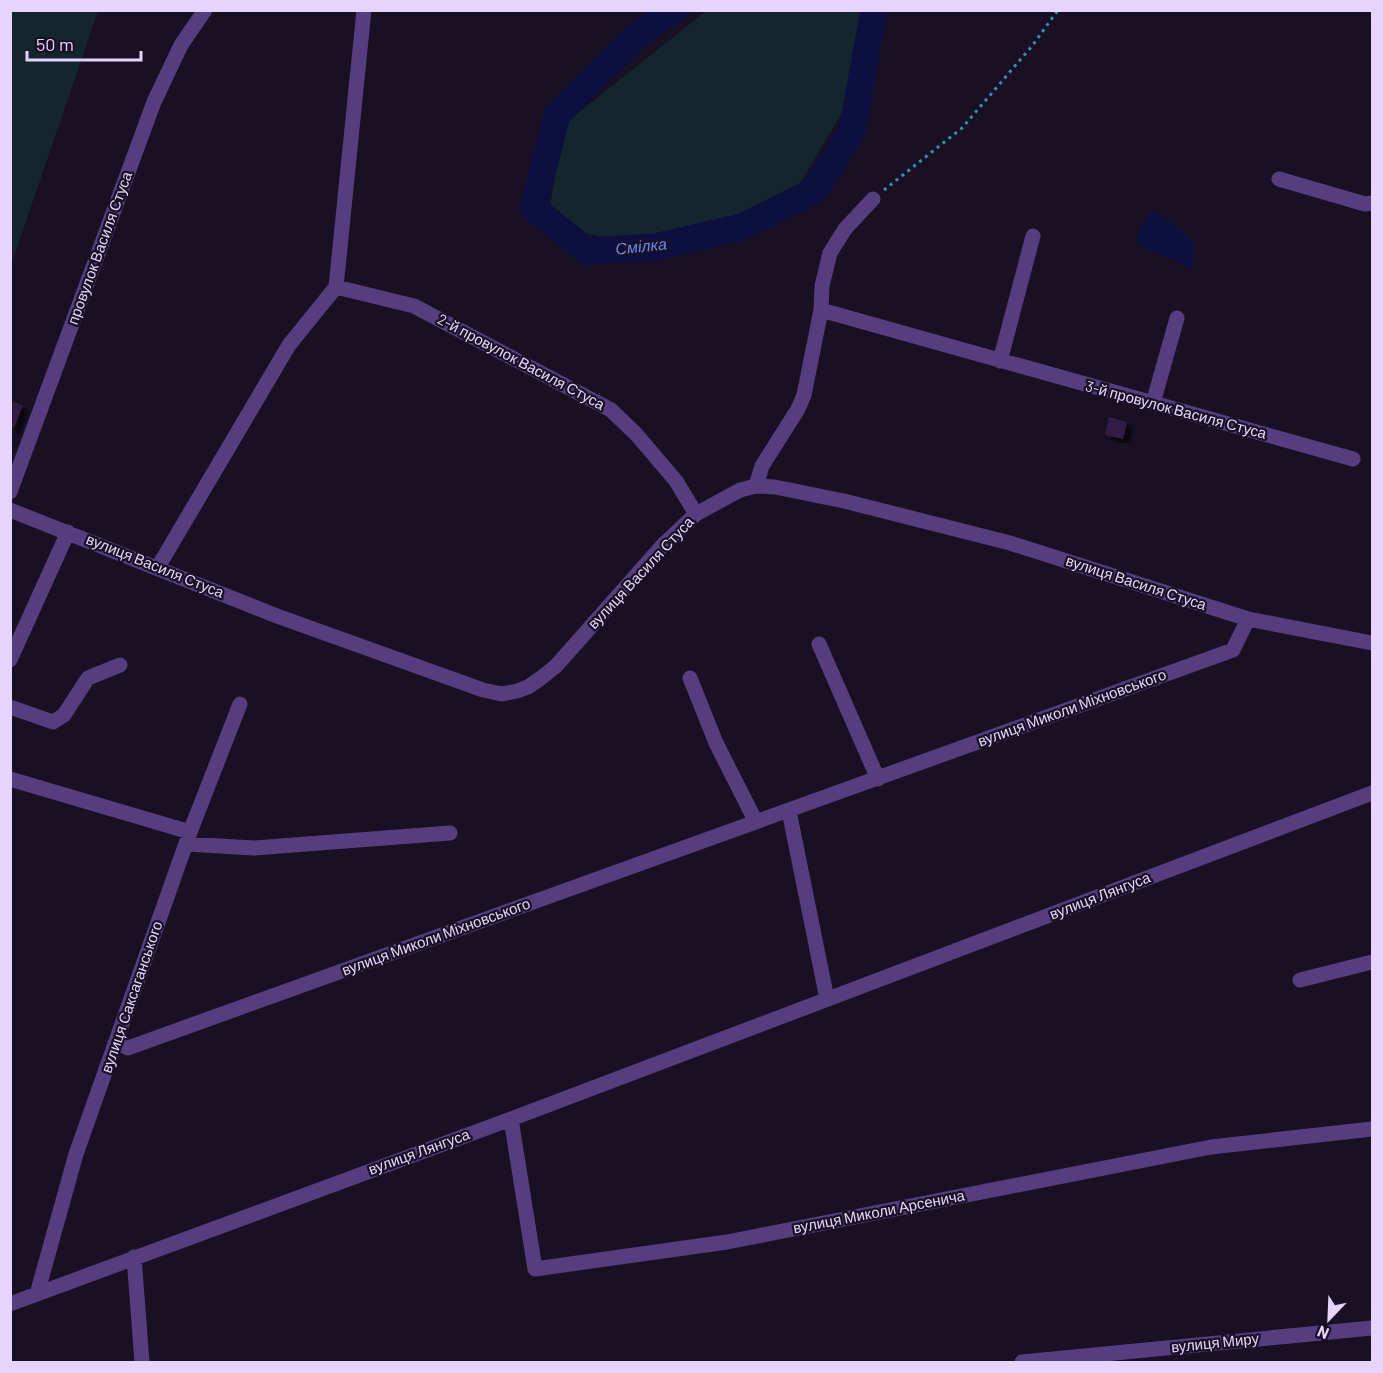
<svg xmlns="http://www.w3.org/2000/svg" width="1383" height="1373" font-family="Barlow,sans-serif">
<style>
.green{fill:#13262d}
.water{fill:#0c0f40}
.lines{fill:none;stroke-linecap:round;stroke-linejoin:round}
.river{stroke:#0c0f40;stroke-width:27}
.building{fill:#311c44;filter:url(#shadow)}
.path{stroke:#3591b0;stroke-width:3;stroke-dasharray:3 4.5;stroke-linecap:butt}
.minor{stroke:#553d80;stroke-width:15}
.labels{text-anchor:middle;stroke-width:4.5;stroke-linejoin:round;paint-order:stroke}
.street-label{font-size:15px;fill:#e6d4fd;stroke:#191024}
.water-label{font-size:16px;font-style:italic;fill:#6788f8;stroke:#191024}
</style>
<defs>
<filter id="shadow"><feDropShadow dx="5.5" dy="5.5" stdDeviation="1.5" flood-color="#0009"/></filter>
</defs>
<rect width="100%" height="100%" fill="#191024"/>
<path class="green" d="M11,10L98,11L11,265L10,11Z
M706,11H872L861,81L787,205L666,249L547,226L563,125Z"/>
<path class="water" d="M1151,212H1156L1180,229L1195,244L1191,270C1174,257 1154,255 1137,243C1137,230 1143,222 1151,212Z"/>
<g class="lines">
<path class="river" d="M674,10L640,33L557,115L533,208L587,251L655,247L742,227L814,191L852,132L874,10"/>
</g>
<path class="building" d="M10,401L23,405L14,428L10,427Z
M1109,417L1127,422L1123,439L1105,435Z"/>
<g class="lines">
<path class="path" d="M884,190L962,128L1032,46L1058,10"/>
<path class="minor" d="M1279,179L1365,204L1372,203
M336,287L414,306L611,410L636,434L676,481L696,514
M821,310L1353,459
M1000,361L1033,236
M1153,403L1177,318
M756,486L762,466L798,409L804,395L821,310L822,286L830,253L845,229L873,199
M10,492L154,102L181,45L205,10
M10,510L277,616L483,690L502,694L517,691L528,687L541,678L556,666L663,545L696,514L740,490L756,486L775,487L844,501L1010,543L1248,619L1372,643
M158,567L289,345L336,287L364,10
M819,644L878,779
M10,660L68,532
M690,678L716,743L756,822
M10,707L53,722L64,715L88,678L120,665
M10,779L190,832
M789,811L827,999
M186,844L254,848L450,833
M1300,980L1372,962
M117,1043L128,1048L1233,650L1248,619
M511,1119L535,1269L727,1242L1211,1147L1372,1129
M134,1257L142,1362
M37,1294L76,1154L190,832L240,704
M10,1304L511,1119L1372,793
M1022,1362L1372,1328"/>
</g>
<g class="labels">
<g class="street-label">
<text transform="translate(100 248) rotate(-70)" y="5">провулок Василя Стуса</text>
<text transform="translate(521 362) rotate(28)" y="5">2-й провулок Василя Стуса</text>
<text transform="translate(1176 410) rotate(15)" y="5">3-й провулок Василя Стуса</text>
<text transform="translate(155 566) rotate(22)" y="5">вулиця Василя Стуса</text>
<text transform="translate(641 573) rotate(-47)" y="5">вулиця Василя Стуса</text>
<text transform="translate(1136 583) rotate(18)" y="5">вулиця Василя Стуса</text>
<text transform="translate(1072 708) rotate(-20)" y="5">вулиця Миколи Міхновського</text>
<text transform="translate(1100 896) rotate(-21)" y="5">вулиця Лянгуса</text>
<text transform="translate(436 937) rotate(-20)" y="5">вулиця Миколи Міхновського</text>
<text transform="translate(132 997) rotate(-71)" y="5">вулиця Саксаганського</text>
<text transform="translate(419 1152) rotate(-20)" y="5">вулиця Лянгуса</text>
<text transform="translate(879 1212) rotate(-11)" y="5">вулиця Миколи Арсенича</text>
<text transform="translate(1215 1343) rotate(-6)" y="5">вулиця Миру</text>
</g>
<g class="water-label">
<text transform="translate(641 246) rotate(-6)" y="6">Смілка</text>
</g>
</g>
<rect width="1383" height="1373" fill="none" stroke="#e6d4fd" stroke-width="24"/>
<g transform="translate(1329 1319) rotate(203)" stroke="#191024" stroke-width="4.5" paint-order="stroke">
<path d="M0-4.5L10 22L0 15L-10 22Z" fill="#e6d4fd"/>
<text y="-9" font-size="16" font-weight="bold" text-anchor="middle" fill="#e6d4fd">N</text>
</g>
<path d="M27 51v9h114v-9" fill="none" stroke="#e6d4fd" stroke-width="3"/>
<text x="36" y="51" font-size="18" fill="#e6d4fd" stroke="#191024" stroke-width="4.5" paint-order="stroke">50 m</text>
</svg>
